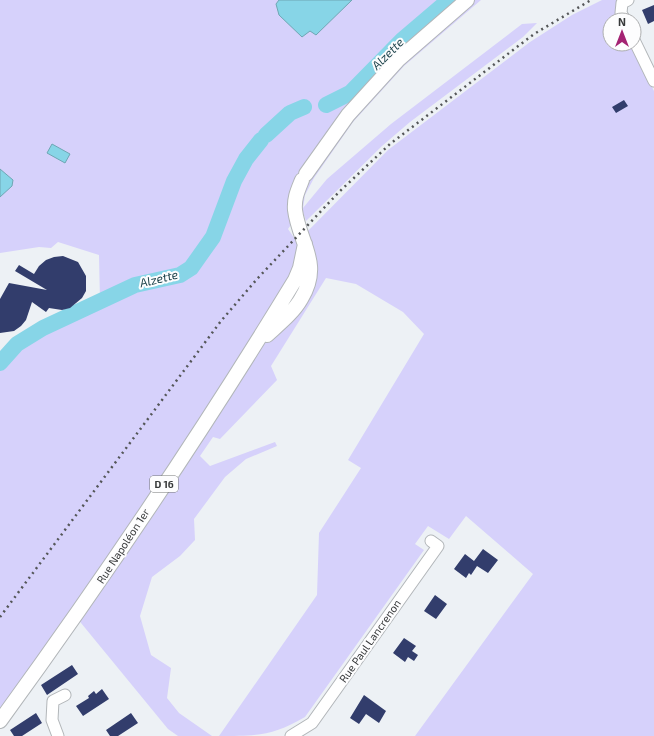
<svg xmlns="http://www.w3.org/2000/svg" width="654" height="736" font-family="'Exo 2',sans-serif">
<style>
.green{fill:#d6d1fb}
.water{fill:#87d5e7;stroke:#6fa6b3}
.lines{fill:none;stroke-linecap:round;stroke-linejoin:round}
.river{stroke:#87d5e7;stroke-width:16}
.building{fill:#323d6c}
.minor-casing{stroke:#b2b6b9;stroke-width:13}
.major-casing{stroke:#b2b6b9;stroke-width:16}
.minor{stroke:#fff;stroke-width:11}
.major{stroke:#fff;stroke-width:14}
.rail{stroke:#545658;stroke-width:2.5;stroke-dasharray:2 4;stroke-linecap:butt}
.labels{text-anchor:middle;stroke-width:4;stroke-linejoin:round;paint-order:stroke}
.shield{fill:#fdfdfe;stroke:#727475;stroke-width:1}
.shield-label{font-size:10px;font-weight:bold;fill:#37393a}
.street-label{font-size:11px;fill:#37393a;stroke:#fdfdfe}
.water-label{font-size:12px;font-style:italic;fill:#1e434b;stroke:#fdfdfe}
</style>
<rect width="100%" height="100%" fill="#edf1f5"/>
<path class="green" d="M0,0H481L404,66L353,122L314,178L305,195L303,208L327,179L391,124L522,24L537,23L523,37L410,122L382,146L306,221L302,209L288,229L297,242L388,150L530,42L572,15L602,0H628L622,3L615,12L618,20H610V44H630L654,91V736H415L533,574L466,516L449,539L428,526L415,544L424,550L305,717C273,736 256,736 219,736L317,595L319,533L361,468L348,460L424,334L403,312L356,284L326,278L271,366L277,380L220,439L213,437L200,456L210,466L275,442L277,446L246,459L225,477L194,519L195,540L180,556L152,577L140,616L151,655L171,668L167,698L179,713L212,736H178L168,729L72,612L0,711V363L17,344L43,328L100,301L99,255L58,242L51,248L39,247L0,253Z"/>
<path class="water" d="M279,0H352L316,35L310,31L302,37L279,15L276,4Z
M52,144L70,154L65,163L47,153Z
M0,169L13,180L12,186L0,197Z"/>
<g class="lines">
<path class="river" d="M326,105L350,93L402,40L449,0
M266,135L290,113L304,107
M0,363L17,344L43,328L135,285L180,275L191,268L213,237L234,181L246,159L261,140"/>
</g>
<path class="building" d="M654,5V21L648,24L642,10Z
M624,100L628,106L616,113L612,107Z
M63,256L78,262L86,276V291L82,298L70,308L62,310L49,308L46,312L32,302L26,320L21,326L14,331L0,333V299L9,283L47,290L15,271L19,265L34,274L39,266L46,260L54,257Z
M483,549L498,560L488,573L477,566L471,575L469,573L466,578L454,569L465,554L474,561Z
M435,595L447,604L436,619L424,611Z
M404,638L416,646L412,651L418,655L414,661L408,657L405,662L393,653Z
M72,665L78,674L47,695L41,685Z
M102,689L109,699L83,716L76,706L89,698L88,696L94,691L96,694Z
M364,695L386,711L379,723L366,714L359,724L350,718Z
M36,713L42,723L22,736H14L10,730Z
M131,713L138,723L118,736H110L106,730Z"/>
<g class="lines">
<g class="minor-casing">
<path id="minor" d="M625,20L621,13L622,3L628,0
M634,40L654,81
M58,736L52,720L53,701L65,695
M291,736L312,723L438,546L431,541"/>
</g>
<g class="major-casing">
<path id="major" d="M306,174L348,115L398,60L467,0
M267,335C279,324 293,313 301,299C323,263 299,243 295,210C294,198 298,190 302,180
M0,721C104,578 203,431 295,280L300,268L305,244"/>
</g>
<use href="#minor" class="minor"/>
<use href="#major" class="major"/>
<path class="rail" d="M0,617L221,321L257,279L339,192L390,144L534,34L591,0"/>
</g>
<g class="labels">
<rect class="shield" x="150" y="476" width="28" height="16" rx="3"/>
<g class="shield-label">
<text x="164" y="488">D 16</text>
</g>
<g class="street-label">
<text transform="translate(123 546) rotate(-57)" y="4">Rue Napoléon 1er</text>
<text transform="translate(370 641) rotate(-55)" y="4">Rue Paul Lancrenon</text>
</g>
<g class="water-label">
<text transform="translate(388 54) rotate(-45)" y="4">Alzette</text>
<text transform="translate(159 279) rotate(-14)" y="4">Alzette</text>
</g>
</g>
<g transform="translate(622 32)"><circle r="19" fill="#fdfdfe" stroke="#aeafb0"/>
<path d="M0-3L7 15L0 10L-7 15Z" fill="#a42373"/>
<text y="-6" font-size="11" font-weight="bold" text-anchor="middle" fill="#37393a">N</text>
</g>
</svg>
